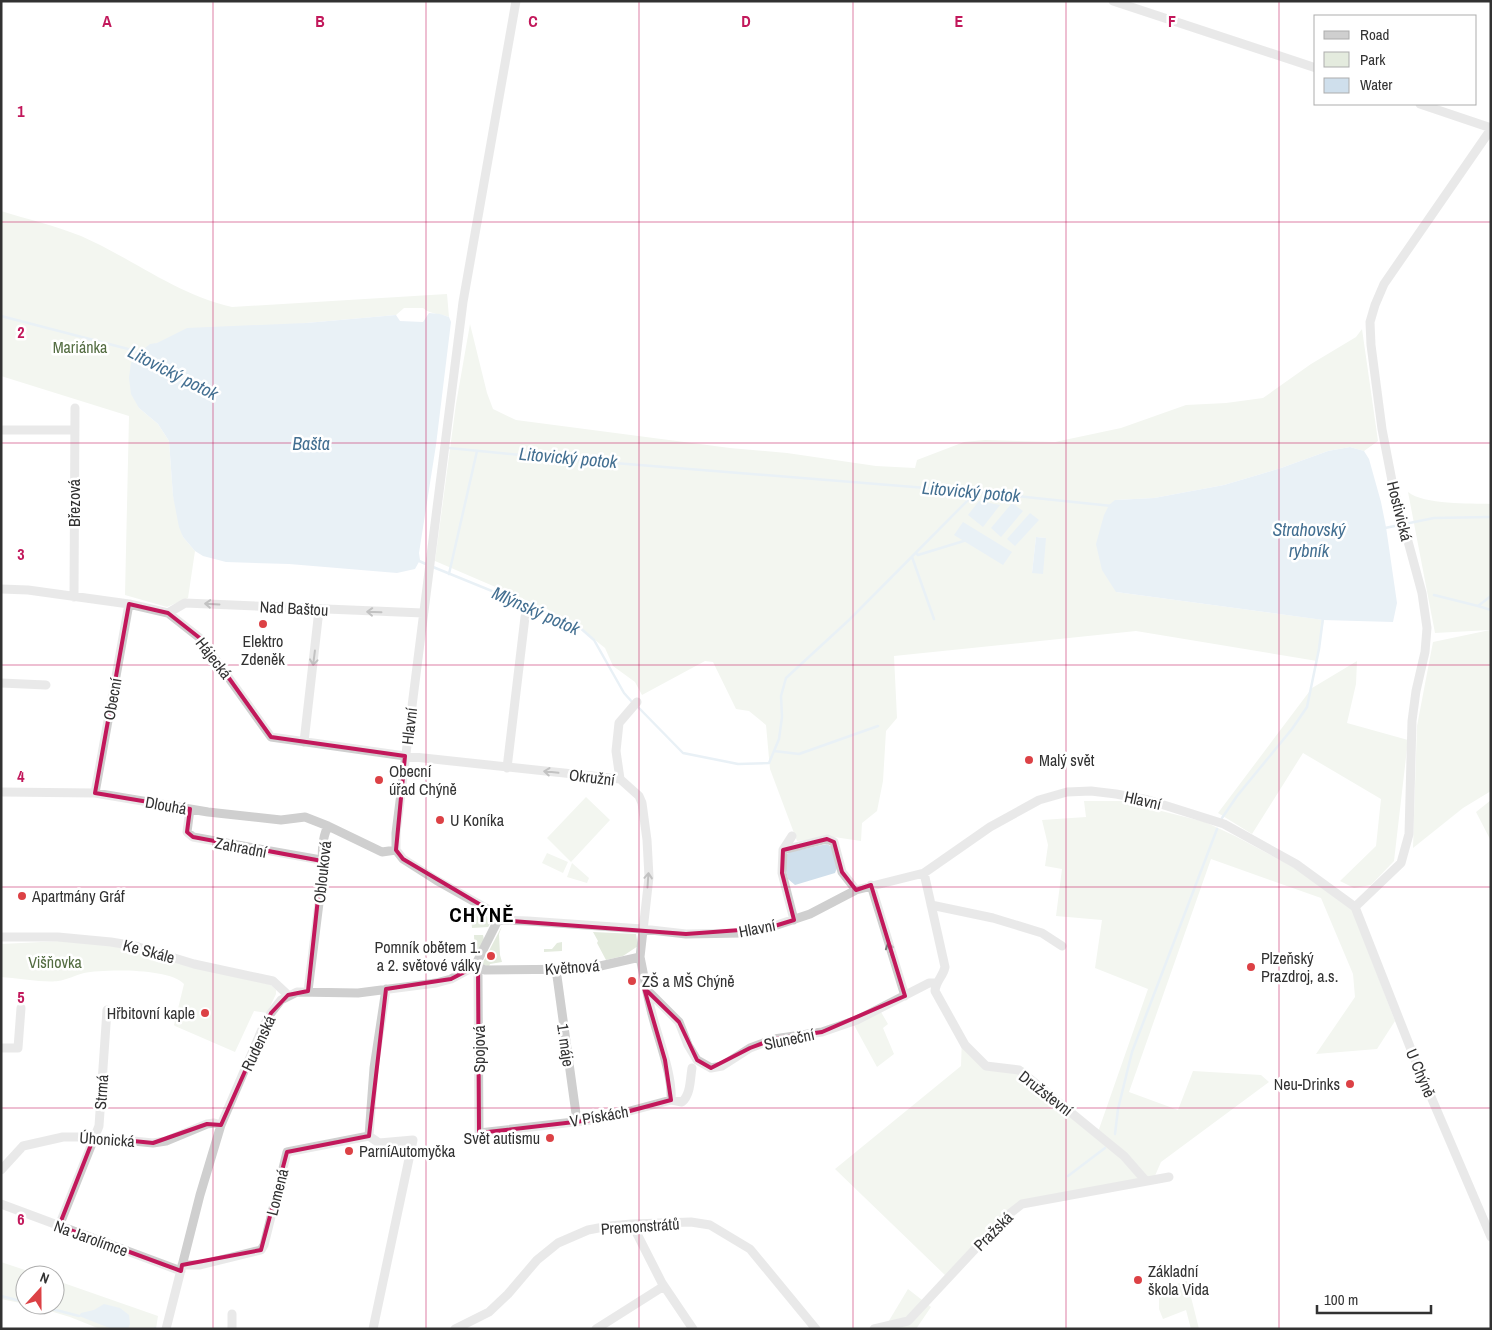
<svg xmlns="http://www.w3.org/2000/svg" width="1492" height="1330" font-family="'Archivo Narrow',sans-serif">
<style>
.green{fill:#e4ebde;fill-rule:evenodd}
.water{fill:#cfdfec}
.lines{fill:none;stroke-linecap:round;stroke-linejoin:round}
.stream{stroke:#cfdfec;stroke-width:2.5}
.minor{stroke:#cfcfcf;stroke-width:9}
.oneway{stroke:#797979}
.marked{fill:none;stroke:#c2185b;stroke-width:4;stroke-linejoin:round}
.grid{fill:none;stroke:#c2185b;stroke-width:1;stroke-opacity:0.55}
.poi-dot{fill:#dc4145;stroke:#fff;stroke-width:2}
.labels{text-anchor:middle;stroke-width:5;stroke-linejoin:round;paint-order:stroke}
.park-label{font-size:16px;fill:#536c41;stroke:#fff}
.street-label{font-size:16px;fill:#323232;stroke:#fff}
.poi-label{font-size:16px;fill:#323232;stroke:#fff;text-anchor:start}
.water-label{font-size:18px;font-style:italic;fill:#436f91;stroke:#fff}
.district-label{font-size:21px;font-weight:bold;letter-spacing:1px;fill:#000;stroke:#fff}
.grid-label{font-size:16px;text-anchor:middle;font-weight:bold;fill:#c2185b;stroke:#fff;stroke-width:5;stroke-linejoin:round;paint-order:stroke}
</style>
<rect width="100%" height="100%" fill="#fff"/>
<path class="green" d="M1,211C27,219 56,226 81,236C133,259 176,294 232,307L447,294L449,317C439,313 431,315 423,308H404L396,315L306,323L157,343L139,353L132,363L139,408L158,424L169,441L173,495L183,537L195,551L188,598L167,607L125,595L129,416L1,376Z
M470,324L487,393L493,409L516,420L730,448L787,453L876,466L915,468L917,460L964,442L985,440L1055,442L1121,428L1186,405L1226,403L1263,398L1311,364L1356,337L1362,329L1378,441L1364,451L1350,447L1328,451L1281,468L1224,485L1154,498L1115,500L1116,592L1324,620L1317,661L1136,631L894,656L897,718L886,731L883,781L877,811L862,823L861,841L834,837L797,841L770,769L766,725L749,711L736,709L713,662L705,661L642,695L635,682L613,666L605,648L580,628L555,624L545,620L549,610L435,561L456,404ZM1036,537L1046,538L1032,573Z
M1408,492C1424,505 1470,503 1491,504V791L1463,808L1413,848L1417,726L1433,642L1490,630L1435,633Z
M1357,661L1356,684L1347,723L1408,740L1394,861L1371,885L1354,888L1340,881L1376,846L1381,799L1303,753L1252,834L1218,813L1312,688Z
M586,797L610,820L571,862L547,838Z
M1491,800V841L1476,812Z
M1084,801H1122L1205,822L1235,836L1295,868L1352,909L1395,1021L1377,1049L1316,1054L1355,997L1353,974L1321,898L1211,859L1129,1092L1178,1110L1193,1071L1261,1075L1269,1082L1161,1162L1154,1178L1022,1204L947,1277L835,1169L961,1066L962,1035L986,1064L1023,1067L1098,1132L1148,989L1095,968L1102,920L1056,916L1062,869L1045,866L1048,845L1042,820L1086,817Z
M547,853L568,862L563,873L542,863Z
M572,863L589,878L587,883L567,877Z
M470,910L483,911L487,916L490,924L488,927L472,928Z
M502,926L499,934L500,955L502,962L490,964L489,967L482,964Z
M593,932L636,934L638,946L623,956L606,960L597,943L598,941Z
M474,935H483L484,940L475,959Z
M61,941L108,945L136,949L271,985L276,990V994L267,1013L254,1011L235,1052L175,1026L174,1025L184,984C170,968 104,969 84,973C75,975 67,980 58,981C46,983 16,978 1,977V944Z
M562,942V951L544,952V949H552L557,943Z
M881,1012L888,1024L883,1028L894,1054L877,1067L854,1025Z
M1,1262L40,1275H25V1304L1,1299Z
M55,1280L158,1316L156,1329H100L70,1317L30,1305H55Z
M1187,1281L1199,1329H1191L1186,1310L1163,1319L1159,1309V1289Z
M908,1289L931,1307L916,1329H884Z"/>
<path class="water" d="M429,313L440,314L449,317L451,322L436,445L419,553L420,560L415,569L397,573L289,564L226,562L203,556L195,551L183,537L179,527L173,496L169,441L158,424L139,408L131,394L129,378L131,363L139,353L150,344L157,343L187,328L306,323L396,315L400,321L423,322Z
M1350,447L1364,451L1369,459L1381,502L1386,527L1397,603L1393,622L1323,620L1116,592L1102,570L1096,544L1104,515L1109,505L1115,500L1154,498L1224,485L1281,468L1328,451Z
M979,501L1000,505L983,527L968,515Z
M1012,503L1023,511L1001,537L991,528Z
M1030,513L1039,520L1015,546L1007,539Z
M963,522L1012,552L1003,565L954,535Z
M1036,537L1046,538L1043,574L1032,573Z
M827,844L832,847L837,868L835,873L795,885L788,879L784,862L786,855L790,852Z
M104,1304L120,1308L129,1315L130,1324L128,1329H112L79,1316L81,1313L94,1310Z"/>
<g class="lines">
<path class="stream" d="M1,316L132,350L139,354
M449,448L552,458L976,492L1112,506
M1385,528L1434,518L1491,517
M916,553L918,555L967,540
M912,557L934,619
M417,560L428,565
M433,567L578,626L594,640L624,693L633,703
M449,574L477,451
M1434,595L1478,606L1491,596
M1478,606L1491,610
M637,706L683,753L738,764L769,763L779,739L782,717L781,696L786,678L849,620L976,492
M774,751L799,754L878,726
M1222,818L1237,796L1292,729L1307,707L1319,649L1323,618
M1115,1134L1118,1109L1132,1052L1217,829
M1068,1176L1105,1148
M1,1296L25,1302
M37,1305L79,1316
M155,1329V1328"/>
<path class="minor" d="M1113,1L1316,68
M1420,104L1491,128
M1,430H75
M1,589L28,590L129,604L168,613L201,639L271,737L405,756L620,779L639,796L642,803L647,840L649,877L640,957L587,969L485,970L475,966
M74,597L75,408
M168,613L185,603L423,613
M1,683L46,685
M304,742L319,610
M507,768L525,617
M620,779L616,751L619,723L637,702
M1,792L95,793L208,812L281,820L305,817L328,826
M95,793L129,604
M190,809L187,832L193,837L321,860
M792,836L783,850L782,873L794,920
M783,850L827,839L834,842L842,872L856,890
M924,873L945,967C943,977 936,980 935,991L965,1045L986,1066L1019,1070L1124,1156L1145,1180
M871,885L905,996
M931,905L993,918L1042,933L1062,946
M1355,907L1401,863L1409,834L1412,721L1416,691L1425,652L1427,628L1422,593L1393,486L1382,429L1371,345L1370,322L1375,305L1384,284L1491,129
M1355,907L1414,1057L1491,1237
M498,920L491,911L436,880L403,859L396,850V833L463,302L516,1
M498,920L528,921L642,929L686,934L743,933L768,928L810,914L856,890L924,873L990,827L1039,800L1067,792L1091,791L1116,794L1148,800L1224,824L1296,864L1355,907
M1,937H58L111,942L135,946L194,964L273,981L288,995
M640,957C644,976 647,995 652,1014C658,1038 673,1076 671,1100
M475,966L478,975L479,1133L600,1119L671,1100L682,1102C691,1094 690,1079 692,1068
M556,969L577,1121
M647,990L679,1022L688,1045L697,1060L711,1068L722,1066L750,1048L774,1039L822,1032L857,1020L929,983H936
M308,991L323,871C322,857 321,840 328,826L382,852L396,850
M1,1048H18L21,1008
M369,1136L374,1068L386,989
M1,1170L23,1146L63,1137H94L153,1143L166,1141L207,1124L214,1123L221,1125
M1,1204L181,1271
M632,1224L662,1283L693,1329
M59,1226L99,1126L107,1010
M182,1265H200L261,1250L264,1245L287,1152L369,1136L379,1143L413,1140L373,1329
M166,1329L200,1195L221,1125L263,1027L271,1013L281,1000L297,992L358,993L436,983L451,979L475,966L498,920
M232,1329V1314
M455,1329L489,1312L508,1294L537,1260L558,1243L588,1230L609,1226L632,1224L691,1222L710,1225L750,1249L816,1329
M596,1329L664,1286
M874,1329L908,1321L1004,1218L1022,1204L1169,1177"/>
</g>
<defs><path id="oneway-shaft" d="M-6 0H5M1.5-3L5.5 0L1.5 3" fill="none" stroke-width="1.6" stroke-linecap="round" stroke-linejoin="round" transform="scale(1.25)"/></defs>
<g class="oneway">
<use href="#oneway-shaft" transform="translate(212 604) rotate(-177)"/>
<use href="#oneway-shaft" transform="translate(374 612) rotate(-178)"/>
<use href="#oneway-shaft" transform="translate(314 658) rotate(97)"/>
<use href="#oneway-shaft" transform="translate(551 772) rotate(-174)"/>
<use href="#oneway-shaft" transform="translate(648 880) rotate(-86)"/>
<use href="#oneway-shaft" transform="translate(890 950) rotate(-107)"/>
</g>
<path d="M0 0H1492V1330H0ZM129,604L168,613L201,639L271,737L405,756L396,850L403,859L491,911L498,920L686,934L768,928L794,920L782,873L783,850L827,839L834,842L842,872L856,890L871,885L905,996L822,1032L774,1039L750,1048L711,1068L697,1060L679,1022L644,988L665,1060L671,1100L600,1119L479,1133L478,965L451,979L386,989L369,1136L287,1152L261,1250L182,1265L181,1271L59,1226L94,1137L153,1143L207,1124L221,1125L271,1013L288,995L308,991L322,861L193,837L187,832L190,809L95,793Z" fill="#fff" fill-opacity=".55" fill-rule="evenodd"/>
<path class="marked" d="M129,604L168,613L201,639L271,737L405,756L396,850L403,859L491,911L498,920L686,934L768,928L794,920L782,873L783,850L827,839L834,842L842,872L856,890L871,885L905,996L822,1032L774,1039L750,1048L711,1068L697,1060L679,1022L644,988L665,1060L671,1100L600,1119L479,1133L478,965L451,979L386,989L369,1136L287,1152L261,1250L182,1265L181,1271L59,1226L94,1137L153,1143L207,1124L221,1125L271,1013L288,995L308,991L322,861L193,837L187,832L190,809L95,793Z"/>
<path class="grid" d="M213,1V1329M426,1V1329M639,1V1329M853,1V1329M1066,1V1329M1279,1V1329M1,222H1491M1,443H1491M1,665H1491M1,887H1491M1,1108H1491"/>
<g class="poi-dot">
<circle cx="263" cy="624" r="5"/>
<circle cx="1029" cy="760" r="5"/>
<circle cx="379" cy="780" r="5"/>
<circle cx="440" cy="820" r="5"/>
<circle cx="22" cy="896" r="5"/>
<circle cx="491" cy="956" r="5"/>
<circle cx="1251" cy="967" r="5"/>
<circle cx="632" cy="981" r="5"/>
<circle cx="205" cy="1013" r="5"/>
<circle cx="1350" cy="1084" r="5"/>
<circle cx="550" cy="1138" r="5"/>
<circle cx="349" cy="1151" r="5"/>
<circle cx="1138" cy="1280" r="5"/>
</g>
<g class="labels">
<g class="park-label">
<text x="80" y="353">Mariánka</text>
<text x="55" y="968">Višňovka</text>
</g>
<g class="street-label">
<text transform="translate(74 503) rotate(-90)" y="6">Březová</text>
<text transform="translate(1400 511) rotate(76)" y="6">Hostivická</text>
<text transform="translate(294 608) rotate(3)" y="6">Nad Baštou</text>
<text transform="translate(214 658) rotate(52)" y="6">Hájecká</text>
<text transform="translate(112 699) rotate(-80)" y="6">Obecní</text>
<text transform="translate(409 726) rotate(-83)" y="6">Hlavní</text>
<text transform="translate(592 777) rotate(7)" y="6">Okružní</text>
<text transform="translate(1143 800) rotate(13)" y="6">Hlavní</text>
<text transform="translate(166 805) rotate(10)" y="6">Dlouhá</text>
<text transform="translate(241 847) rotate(11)" y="6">Zahradní</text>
<text transform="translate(322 872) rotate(-84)" y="6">Oblouková</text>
<text transform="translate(757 928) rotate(-11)" y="6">Hlavní</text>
<text transform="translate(149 951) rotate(15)" y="6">Ke Skále</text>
<text transform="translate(572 967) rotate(-4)" y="6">Květnová</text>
<text transform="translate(789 1039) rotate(-12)" y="6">Sluneční</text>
<text transform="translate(258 1043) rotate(-65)" y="6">Rudenská</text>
<text transform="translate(566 1045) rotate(82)" y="6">1. máje</text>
<text transform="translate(479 1049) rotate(-90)" y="6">Spojová</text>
<text transform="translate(1421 1073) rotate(67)" y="6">U Chýně</text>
<text transform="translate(101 1092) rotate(-86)" y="6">Strmá</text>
<text transform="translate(1046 1093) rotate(38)" y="6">Družstevní</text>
<text transform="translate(599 1116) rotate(-10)" y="6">V Pískách</text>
<text transform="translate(107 1139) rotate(4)" y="6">Úhonická</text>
<text transform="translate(277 1192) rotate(-76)" y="6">Lomená</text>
<text transform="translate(640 1226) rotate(-4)" y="6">Premonstrátů</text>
<text transform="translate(993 1231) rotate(-45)" y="6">Pražská</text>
<text transform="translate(91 1238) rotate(20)" y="6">Na Jarolímce</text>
</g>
<g class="poi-label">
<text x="263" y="647" text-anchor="middle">Elektro<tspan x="263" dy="18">Zdeněk</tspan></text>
<text x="1039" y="766">Malý svět</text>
<text x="389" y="777">Obecní<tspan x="389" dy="18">úřad Chýně</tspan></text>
<text x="450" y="826">U Koníka</text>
<text x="32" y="902">Apartmány Gráf</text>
<text x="481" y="953" text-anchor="end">Pomník obětem 1.<tspan x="481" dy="18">a 2. světové války</tspan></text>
<text x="1261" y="964">Plzeňský<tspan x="1261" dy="18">Prazdroj, a.s.</tspan></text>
<text x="642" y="987">ZŠ a MŠ Chýně</text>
<text x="195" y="1019" text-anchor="end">Hřbitovní kaple</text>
<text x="1340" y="1090" text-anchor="end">Neu-Drinks</text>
<text x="540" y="1144" text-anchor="end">Svět autismu</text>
<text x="359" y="1157">ParníAutomyčka</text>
<text x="1148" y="1277">Základní<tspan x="1148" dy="18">škola Vida</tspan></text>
</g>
<g class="water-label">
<text transform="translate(173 373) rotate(27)" y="6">Litovický potok</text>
<text x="311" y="450">Bašta</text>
<text transform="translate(568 458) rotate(5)" y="6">Litovický potok</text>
<text transform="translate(971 492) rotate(5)" y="6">Litovický potok</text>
<text x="1309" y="536">Strahovský<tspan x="1309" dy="21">rybník</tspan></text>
<text transform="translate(536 611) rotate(24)" y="6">Mlýnský potok</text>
</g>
<g class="district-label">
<text x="482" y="922">CHÝNĚ</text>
</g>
</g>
<g class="grid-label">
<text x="107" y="27">A</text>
<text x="320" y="27">B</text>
<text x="533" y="27">C</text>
<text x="746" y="27">D</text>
<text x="959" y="27">E</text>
<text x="1172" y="27">F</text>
<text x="21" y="117">1</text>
<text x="21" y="338">2</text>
<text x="21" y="560">3</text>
<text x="21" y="782">4</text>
<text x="21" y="1003">5</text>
<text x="21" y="1225">6</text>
</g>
<rect width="1492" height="1330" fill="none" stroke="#323232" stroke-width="5"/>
<rect x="1314" y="15" width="162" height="90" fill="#ffffff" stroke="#adadad"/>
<rect x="1324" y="31" width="25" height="8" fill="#cfcfcf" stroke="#adadad"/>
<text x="1360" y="40" font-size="15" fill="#323232">Road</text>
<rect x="1324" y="52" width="25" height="15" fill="#e4ebde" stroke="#adadad"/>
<text x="1360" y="65" font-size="15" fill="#323232">Park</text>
<rect x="1324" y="78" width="25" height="15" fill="#cfdfec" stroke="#adadad"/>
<text x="1360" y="90" font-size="15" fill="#323232">Water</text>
<g transform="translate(40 1290) rotate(21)"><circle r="24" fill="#ffffff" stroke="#adadad"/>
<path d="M0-4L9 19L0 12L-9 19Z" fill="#dc4145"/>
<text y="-8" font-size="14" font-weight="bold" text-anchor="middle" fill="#323232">N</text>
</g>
<path d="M1317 1305v8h114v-8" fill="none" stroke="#323232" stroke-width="2.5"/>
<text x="1324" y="1305" font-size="15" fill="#323232" stroke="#ffffff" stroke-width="4" paint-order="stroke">100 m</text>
</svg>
